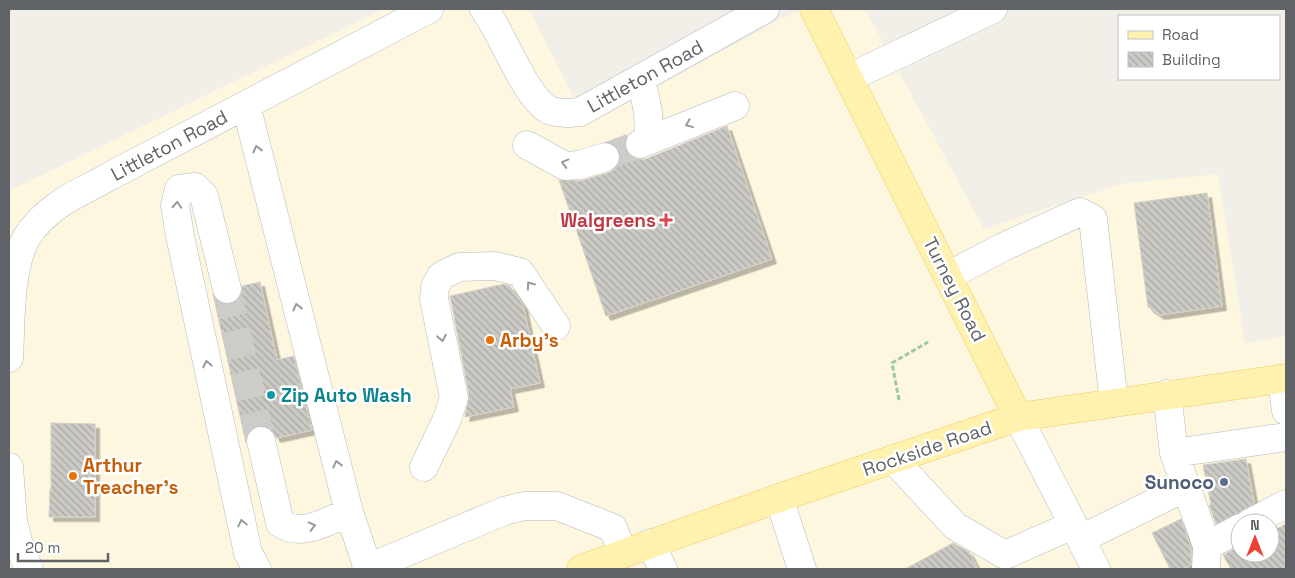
<svg xmlns="http://www.w3.org/2000/svg" width="1295" height="578" font-family="'Space Grotesk',sans-serif">
<style>
.commercial{fill:#fef7e0;fill-rule:evenodd}
.building{fill:url(#building-back-hatch);stroke:#d6d1c6;filter:url(#shadow)}
.lines{fill:none;stroke-linecap:round;stroke-linejoin:round}
.minor-tunnel{stroke:#ccccc8;stroke-width:28;stroke-dasharray:28 14;stroke-linecap:butt}
.minor-casing{stroke:#b5b8bc;stroke-width:29}
.major-casing{stroke:#f2c960;stroke-width:29}
.path{stroke:#9cc7a9;stroke-width:3;stroke-dasharray:5 2.5;stroke-linecap:butt}
.minor{stroke:#fff;stroke-width:28}
.major{stroke:#fff2af;stroke-width:28}
.oneway{stroke:#979a9d}
.health-dot{fill:#e0444e;stroke:#fff;stroke-width:2}
.food-dot{fill:#e8710a;stroke:#fff;stroke-width:2}
.culture-dot{fill:#0f9aa8;stroke:#fff;stroke-width:2}
.service-dot{fill:#5c6f8a;stroke:#fff;stroke-width:2}
.labels{text-anchor:middle;stroke-width:5;stroke-linejoin:round;paint-order:stroke}
.street-label{font-size:19px;fill:#5f6368;stroke:#fff}
.health-label{font-size:19px;font-weight:bold;fill:#be3a42;stroke:#fff;text-anchor:end}
.food-label{font-size:19px;font-weight:bold;fill:#c56008;stroke:#fff;text-anchor:start}
.culture-label{font-size:19px;font-weight:bold;fill:#0d838f;stroke:#fff;text-anchor:start}
.service-label{font-size:19px;font-weight:bold;fill:#4e5e75;stroke:#fff;text-anchor:end}
</style>
<defs>
<pattern id="building-back-hatch" width="6" height="6" patternUnits="userSpaceOnUse" patternTransform="scale(1.25)"><rect width="6" height="6" fill="#cccac5"/><path d="M-1 5l2 2M0 0l6 6M5-1l2 2" fill="none" stroke="#a9a8a4"/></pattern>
<filter id="shadow"><feDropShadow dx="4.5" dy="4.5" stdDeviation="0" flood-color="#0004"/></filter>
</defs>
<rect width="100%" height="100%" fill="#f1efe8"/>
<path class="commercial" d="M384,9H529L587,124L800,9H865L984,229L1122,184L1218,174L1245,343L1286,336V569H9V191ZM1240,523H1270V553H1240Z"/>
<path class="building" d="M727,126L772,259L606,316L559,180L580,181L610,172L617,167L620,160L630,156L637,159H646Z
M1207,193L1222,306L1160,315L1148,307L1134,203Z
M260,282L277,360L294,356L312,430L276,438L272,430L265,426H258L250,430L246,436V443L213,294L216,300L222,304H231L237,301L242,294V286Z
M504,284L510,286L523,305L540,383L510,389L514,407L465,417L469,395L450,296Z
M51,423L95,424V517H49L50,489H51Z
M1246,459L1254,503L1239,513L1216,524L1209,505H1211L1203,465Z
M1181,519L1191,548V565L1182,569H1170L1152,533Z
M1286,524V569H1231L1223,555L1240,546V553H1270V532Z
M953,543L969,552L978,569H905Z"/>
<g class="lines">
<path class="minor-tunnel" d="M605,157L640,144
M227,289L261,441"/>
<g class="minor-casing">
<path id="minor" d="M484,9C502,32 526,99 549,110C559,114 570,113 580,112L765,9
M641,78L648,112L649,140
M849,78L993,9
M246,105L349,512L368,568
M640,144L735,106
M527,145L565,166L579,165L605,157
M948,276L1003,247L1080,212L1093,219L1114,403
M227,289L204,196L195,187L179,189L175,205L180,236L248,553L257,569
M9,358C11,323 9,267 27,237C34,225 46,214 57,206C73,194 93,186 110,176L429,9
M1282,379L1286,411
M1167,394L1174,453
M1018,417L1096,569
M261,441L280,523C301,538 328,521 349,512
M893,459L955,526L1005,555L1073,525
M9,467L13,521L19,545L29,569
M424,467L447,419L454,398L434,299L435,287L441,276L459,267L495,266L520,272L556,326
M779,498L802,569
M1250,523L1286,504
M1240,528L1207,546L1174,453L1286,437
M1081,539L1186,487
M650,543L663,569
M366,569L504,511L524,506H557L613,528L623,553
M1206,569L1207,546"/>
</g>
<g class="major-casing">
<path id="major" d="M814,9L1018,417
M581,569L779,498L1018,417L1286,378"/>
</g>
<path class="path" d="M899,400L892,363L928,342"/>
<use href="#minor" class="minor"/>
<use href="#major" class="major"/>
</g>
<defs><path id="oneway-chevron" d="M-2-3.5L2.5 0L-2 3.5" fill="none" stroke-width="1.6" stroke-linecap="round" stroke-linejoin="round" transform="scale(1.25)"/></defs>
<g class="oneway">
<use href="#oneway-chevron" transform="translate(689 124) rotate(158)"/>
<use href="#oneway-chevron" transform="translate(257 149) rotate(-104)"/>
<use href="#oneway-chevron" transform="translate(565 163) rotate(-165)"/>
<use href="#oneway-chevron" transform="translate(177 205) rotate(-87)"/>
<use href="#oneway-chevron" transform="translate(530 285) rotate(-126)"/>
<use href="#oneway-chevron" transform="translate(297 307) rotate(-104)"/>
<use href="#oneway-chevron" transform="translate(442 338) rotate(79)"/>
<use href="#oneway-chevron" transform="translate(207 364) rotate(-102)"/>
<use href="#oneway-chevron" transform="translate(337 464) rotate(-104)"/>
<use href="#oneway-chevron" transform="translate(242 523) rotate(-102)"/>
<use href="#oneway-chevron" transform="translate(312 526) rotate(-14)"/>
</g>
<path class="health-dot" d="M663.5 212.5h5v5h5v5h-5v5h-5v-5h-5v-5h5z"/>
<g class="food-dot">
<circle cx="490" cy="340" r="5"/>
<circle cx="73" cy="476" r="5"/>
</g>
<circle class="culture-dot" cx="271" cy="395" r="5"/>
<circle class="service-dot" cx="1224" cy="482" r="5"/>
<g class="labels">
<g class="street-label">
<text transform="translate(645 76) rotate(-29)" y="7">Littleton Road</text>
<text transform="translate(169 145) rotate(-28)" y="7">Littleton Road</text>
<text transform="translate(955 289) rotate(63)" y="7">Turney Road</text>
<text transform="translate(927 448) rotate(-19)" y="7">Rockside Road</text>
</g>
<g class="health-label">
<text x="656" y="227">Walgreens</text>
</g>
<g class="food-label">
<text x="500" y="347">Arby's</text>
<text x="83" y="472">Arthur<tspan x="83" dy="22">Treacher's</tspan></text>
</g>
<g class="culture-label">
<text x="281" y="402">Zip Auto Wash</text>
</g>
<g class="service-label">
<text x="1214" y="489">Sunoco</text>
</g>
</g>
<rect width="1295" height="578" fill="none" stroke="#5f6368" stroke-width="20"/>
<rect x="1118" y="15" width="162" height="65" fill="#ffffff" stroke="#bfc1c3"/>
<rect x="1128" y="31" width="25" height="8" fill="#fff2af" stroke="#bfc1c3"/>
<text x="1162" y="40" font-size="15" fill="#5f6368">Road</text>
<rect x="1128" y="52" width="25" height="15" fill="url(#building-back-hatch)" stroke="#bfc1c3"/>
<text x="1162" y="65" font-size="15" fill="#5f6368">Building</text>
<g transform="translate(1255 538)"><circle r="24" fill="#ffffff" stroke="#bfc1c3"/>
<path d="M0-4L9 19L0 12L-9 19Z" fill="#ea4335"/>
<text y="-8" font-size="14" font-weight="bold" text-anchor="middle" fill="#5f6368">N</text>
</g>
<path d="M18 553v8h90v-8" fill="none" stroke="#5f6368" stroke-width="2.5"/>
<text x="25" y="553" font-size="15" fill="#5f6368" stroke="#ffffff" stroke-width="4" paint-order="stroke">20 m</text>
</svg>
